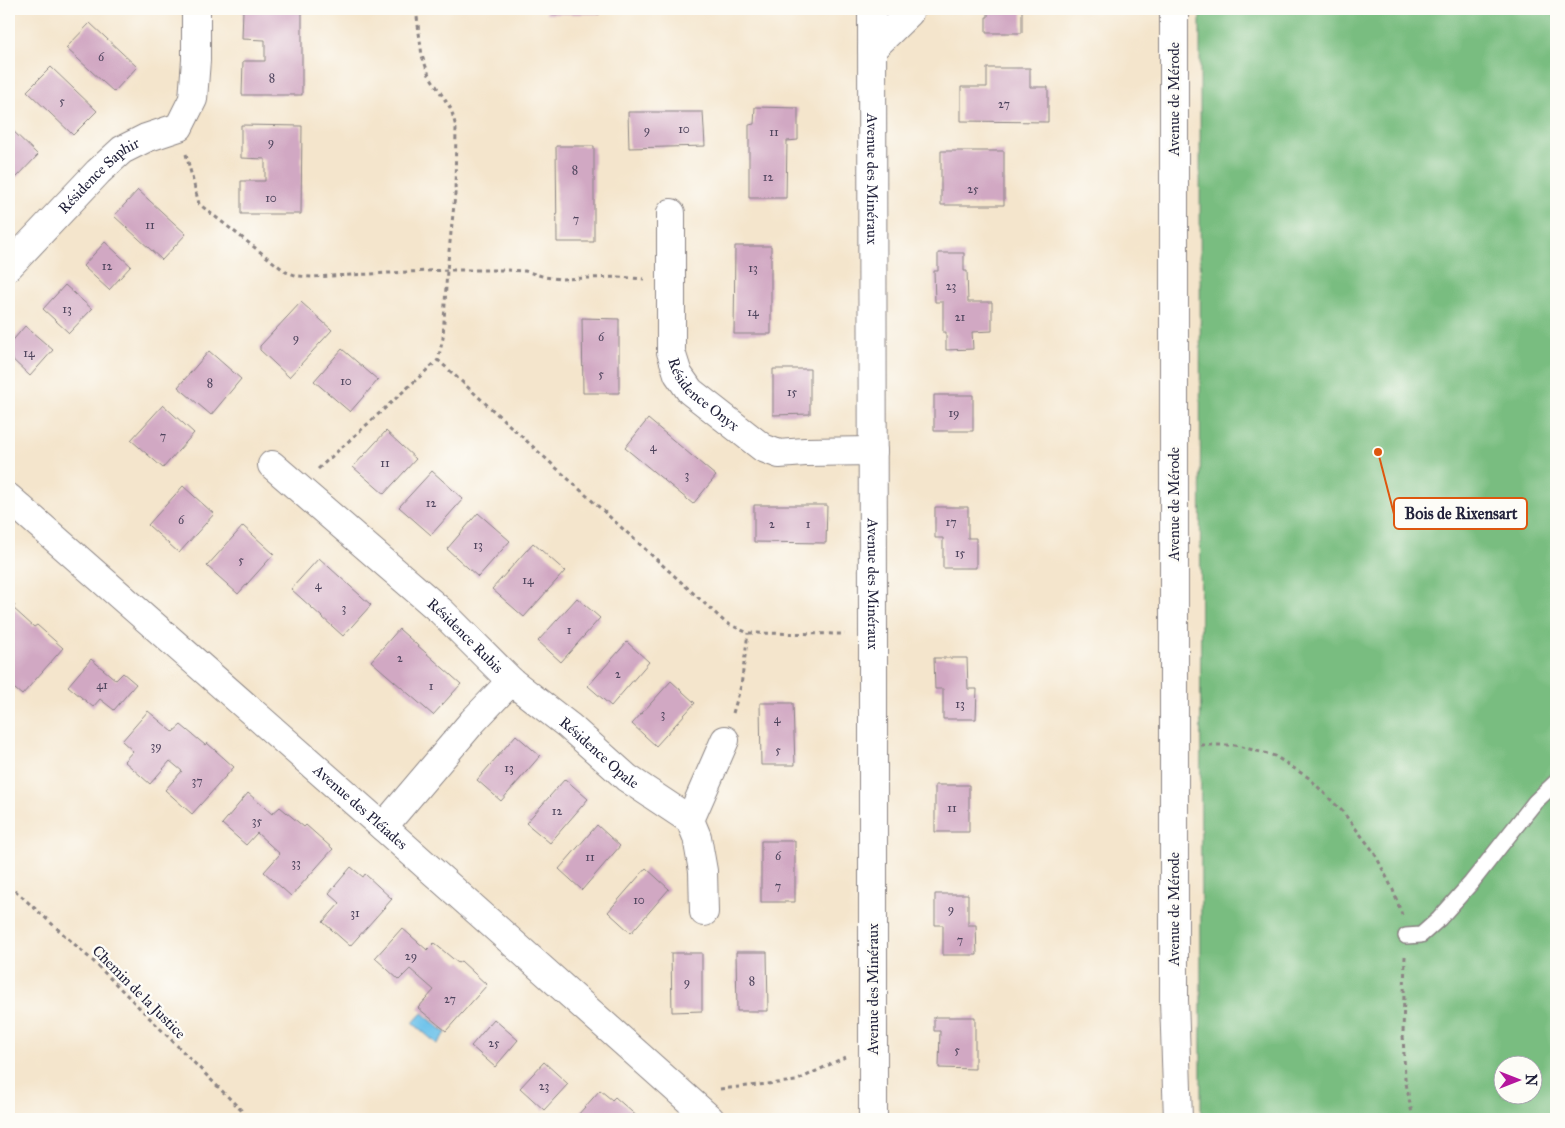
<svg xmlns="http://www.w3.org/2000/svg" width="1565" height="1128" font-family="'IM FELL Great Primer',serif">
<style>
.forest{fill:#79bd80;stroke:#4e705e;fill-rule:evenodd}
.water{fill:#6ec2ea;stroke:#487292}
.building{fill:#d1a8c3}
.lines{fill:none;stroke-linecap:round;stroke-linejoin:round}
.lane-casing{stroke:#8b8484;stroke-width:18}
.street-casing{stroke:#8b8484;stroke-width:30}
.secondary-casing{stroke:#8b8484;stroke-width:30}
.path{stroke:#8b8484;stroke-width:3;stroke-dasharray:4 4;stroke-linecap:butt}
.lane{stroke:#fff;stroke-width:15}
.street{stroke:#fff;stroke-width:28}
.secondary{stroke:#fff;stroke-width:28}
.labels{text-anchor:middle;stroke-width:5;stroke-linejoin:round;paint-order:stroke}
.number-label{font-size:12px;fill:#4e445d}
.street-label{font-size:15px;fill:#22223b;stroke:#fdfcf7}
.leader{fill:none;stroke:#de560e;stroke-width:2}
.callout-dot{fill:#de560e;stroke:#fdfcf7;stroke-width:2}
.callout{fill:#fdfcf7;stroke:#de560e;stroke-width:2}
.callout-label{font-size:16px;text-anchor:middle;font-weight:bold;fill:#22223b}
</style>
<rect width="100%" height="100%" fill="#fdfcf7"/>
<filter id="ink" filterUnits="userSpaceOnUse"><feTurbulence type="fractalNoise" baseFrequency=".02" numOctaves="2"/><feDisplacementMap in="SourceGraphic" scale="10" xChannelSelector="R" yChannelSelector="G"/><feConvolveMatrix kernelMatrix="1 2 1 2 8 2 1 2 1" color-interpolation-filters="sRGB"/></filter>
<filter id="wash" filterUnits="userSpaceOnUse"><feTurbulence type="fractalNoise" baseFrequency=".0096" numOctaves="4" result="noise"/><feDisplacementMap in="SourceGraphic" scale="20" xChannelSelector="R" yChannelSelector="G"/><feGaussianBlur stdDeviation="1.12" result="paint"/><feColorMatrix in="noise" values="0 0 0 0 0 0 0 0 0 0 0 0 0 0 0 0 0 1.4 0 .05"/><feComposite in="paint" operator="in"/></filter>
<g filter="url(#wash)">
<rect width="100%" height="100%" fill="#f4e5cc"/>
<path class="forest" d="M1200,9H1556V1119H1201ZM1502,1066H1532V1096H1502Z"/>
<path class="water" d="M422,1013L446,1033L437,1044L413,1023Z"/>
<g id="blocks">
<path class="building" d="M243,9H302V95H242L243,61H265V40L242,39Z
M546,9H600V14H546Z
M988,9H1022V33H986V17H988Z
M90,23L137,67L114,92L66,48Z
M51,67L97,111L73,135L27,91Z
M987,68H1030V87H1048V122L961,121V87H987Z
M755,107L798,108V140L787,141L786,198H749V125L754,124Z
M628,112H703L705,146L629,148Z
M241,125L302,126L301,214H241V181H265V159L241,158Z
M9,127L38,155L16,178L9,171Z
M556,146H594V242H557Z
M941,151H1004V205H941Z
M138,190L186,234L162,260L114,216Z
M105,242L131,266L109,290L83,266Z
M735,246H771V334H734Z
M938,253H964V271H967L968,302H992V331L972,332L973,349L946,350V332H943V302H935L934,271H938Z
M65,285L92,309L69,333L43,309Z
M301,302L332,330L289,377L260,350V346Z
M582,318L619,319V393H583Z
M25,326L53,350L30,376L9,356V345Z
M342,349L378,380L350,412L314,381Z
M209,351L241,379L211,415L178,387Z
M773,369H810V414L773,415Z
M934,395H973V431H934Z
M163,405L194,433L163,468L131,440Z
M648,419L716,476L693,504L625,448Z
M386,431L416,459L384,494L353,467Z
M432,471L463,499L431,535L399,507Z
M183,486L214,514L179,553L148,525Z
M754,505H827L826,543L754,542Z
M935,507H968V538H976V568H943V538H935Z
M478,513L510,541L478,577L447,549Z
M243,526L274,554L238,594L207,566Z
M533,543L565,571L524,617L492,589Z
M319,558L371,605L343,636L291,589Z
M577,598L600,618L561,662L538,641Z
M9,600L15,605L13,608L34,627L37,625L63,648L22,695L9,684V656L11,653L9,651Z
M399,629L461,684L433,715L371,661Z
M627,642L649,662L611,706L588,686Z
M934,658H967L968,689H977L976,719H943V689H935Z
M91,659L116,680L123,673L136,684L114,710L100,699L93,707L68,686Z
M671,681L695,703L656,746L632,724Z
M760,703H793L795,765H761Z
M148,711L173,732L181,725L205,745L207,743L234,767L192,814L165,790L182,771L170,761L150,784L124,761L133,751L122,741Z
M516,735L540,756L501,801L477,780Z
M565,779L588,799L550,843L526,823Z
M935,785H969V832H935Z
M248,793L272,814L280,807L304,827L306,825L333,849L291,896L264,872L280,854L257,833L246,845L222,824Z
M597,825L620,846L582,890L559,869Z
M761,841H795V902H761Z
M351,867L363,877L365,874L392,899L350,946L323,922L340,903L329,893Z
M646,868L669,889L631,933L608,912Z
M935,894H968V925H976L977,955H943V925H935Z
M402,928L427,950L434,943L458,963L461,961L487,985L446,1031L418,1008L434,990L410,969L399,980L375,958Z
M736,952H767L768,1011H737Z
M671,953H702V1011L672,1012Z
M934,1017H975V1069L939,1068L940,1031H934Z
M494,1019L518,1040L495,1067L471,1046Z
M544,1062L568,1084L544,1110L520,1088Z
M600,1090L612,1100L615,1097L640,1119H581L577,1116Z"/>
</g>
</g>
<g filter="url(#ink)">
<use href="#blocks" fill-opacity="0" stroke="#8b8484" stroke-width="1"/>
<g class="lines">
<g class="lane-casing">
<path id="lane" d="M1406,936L1421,935L1439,919L1471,883L1535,802L1556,782"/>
</g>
<g class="street-casing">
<g id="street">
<path id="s1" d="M872,9L873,634V1119"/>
<path d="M872,49L909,13L910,9"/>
<path id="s2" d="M671,213V352L678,374L690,391L763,448L779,454L805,452L873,451"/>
<path id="s3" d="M9,266L98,172L122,150L146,138L179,127L193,99L196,60V9"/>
<path id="s4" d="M272,465L442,612L511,681L569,726L627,778L690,820L697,837L703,871L704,912"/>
<path id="s5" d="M9,498L383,827L710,1119"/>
<path d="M690,820L725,740"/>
<path d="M383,827L473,721L511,681"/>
</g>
</g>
<g class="secondary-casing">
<path id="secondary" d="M1174,9V1000L1178,1119"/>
</g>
<path class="path" d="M416,9L422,56L429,75L451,109L456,127L455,195L447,270L443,338L438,360L726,623L748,633L845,634
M186,154L199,204L286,272L298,276L312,277L447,270H506L525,271L545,277L559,279L618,277L644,279
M318,469L438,360
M733,713L741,686L748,633
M1201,745H1235L1275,756L1309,778L1342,811L1374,852L1393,890L1402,915
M9,885L93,961L250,1119
M1405,956L1403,1034L1405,1078L1413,1119
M720,1089L796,1081L845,1057"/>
<use href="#lane" class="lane"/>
<use href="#street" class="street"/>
<use href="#secondary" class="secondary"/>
</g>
</g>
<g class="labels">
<g class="number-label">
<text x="101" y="61">6</text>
<text x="272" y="82">8</text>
<text x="62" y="105">5</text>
<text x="1004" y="108">27</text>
<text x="684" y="133">10</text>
<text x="647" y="134">9</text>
<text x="774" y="136">11</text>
<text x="271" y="146">9</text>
<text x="575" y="174">8</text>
<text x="768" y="181">12</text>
<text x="973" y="193">25</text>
<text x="271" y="202">10</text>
<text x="576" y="223">7</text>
<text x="150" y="229">11</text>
<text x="107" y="270">12</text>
<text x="753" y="272">13</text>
<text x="951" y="290">23</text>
<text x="67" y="313">13</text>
<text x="753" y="316">14</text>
<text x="960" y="321">21</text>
<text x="601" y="341">6</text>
<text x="296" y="342">9</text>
<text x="29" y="357">14</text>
<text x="601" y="378">5</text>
<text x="346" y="385">10</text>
<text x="210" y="387">8</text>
<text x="792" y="396">15</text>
<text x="954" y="417">19</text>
<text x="163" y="440">7</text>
<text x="653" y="451">4</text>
<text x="385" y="467">11</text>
<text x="687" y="479">3</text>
<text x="431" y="507">12</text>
<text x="181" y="524">6</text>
<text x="951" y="526">17</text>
<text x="772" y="528">2</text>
<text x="808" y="528">1</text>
<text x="478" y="549">13</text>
<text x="960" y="557">15</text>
<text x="241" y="564">5</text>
<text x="528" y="584">14</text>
<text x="318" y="589">4</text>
<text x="344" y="612">3</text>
<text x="569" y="634">1</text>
<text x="400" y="662">2</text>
<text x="618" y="678">2</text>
<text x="102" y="689">41</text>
<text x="431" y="690">1</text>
<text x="960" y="708">13</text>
<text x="663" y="718">3</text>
<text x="777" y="723">4</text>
<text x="156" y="750">39</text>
<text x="778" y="754">5</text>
<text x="509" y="772">13</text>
<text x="197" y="785">37</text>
<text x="952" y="812">11</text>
<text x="557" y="815">12</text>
<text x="257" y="825">35</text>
<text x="778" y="860">6</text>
<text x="590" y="861">11</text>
<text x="296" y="867">33</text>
<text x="778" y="890">7</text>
<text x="639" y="904">10</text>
<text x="951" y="913">9</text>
<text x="355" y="917">31</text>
<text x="960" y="944">7</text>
<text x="411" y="960">29</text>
<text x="752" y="985">8</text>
<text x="687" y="986">9</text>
<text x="450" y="1003">27</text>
<text x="494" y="1047">25</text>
<text x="957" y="1054">5</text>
<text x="544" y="1090">23</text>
</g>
<g class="street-label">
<text transform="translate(1174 99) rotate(-90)" y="5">Avenue de Mérode</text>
<text dy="5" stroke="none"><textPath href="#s3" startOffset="128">Résidence Saphir</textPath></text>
<text dy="5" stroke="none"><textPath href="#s1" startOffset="170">Avenue des Minéraux</textPath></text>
<text dy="5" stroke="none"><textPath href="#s2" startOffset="194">Résidence Onyx</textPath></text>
<text transform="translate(1174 504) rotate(-90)" y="5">Avenue de Mérode</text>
<text dy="5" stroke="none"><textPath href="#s1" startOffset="575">Avenue des Minéraux</textPath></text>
<text dy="5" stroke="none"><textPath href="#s4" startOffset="258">Résidence Rubis</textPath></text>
<text dy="5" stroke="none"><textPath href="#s4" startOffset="436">Résidence Opale</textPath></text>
<text dy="5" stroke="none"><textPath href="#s5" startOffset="468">Avenue des Pléiades</textPath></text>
<text transform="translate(1174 909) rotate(-90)" y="5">Avenue de Mérode</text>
<text transform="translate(873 989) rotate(-90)" y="5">Avenue des Minéraux</text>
<text transform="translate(139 992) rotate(45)" y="5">Chemin de la Justice</text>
</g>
</g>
<path class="leader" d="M1378 452L1394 514"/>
<circle class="callout-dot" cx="1378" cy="452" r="5"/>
<rect class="callout" x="1394" y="498" width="133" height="31" rx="5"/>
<g class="callout-label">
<text x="1461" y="519">Bois de Rixensart</text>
</g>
<rect width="1565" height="1128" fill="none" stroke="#fdfcf7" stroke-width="30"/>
<g transform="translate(1518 1080) rotate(90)"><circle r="24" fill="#fdfcf7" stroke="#a5a5ac"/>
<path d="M0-4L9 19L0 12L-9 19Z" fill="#b5179e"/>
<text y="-8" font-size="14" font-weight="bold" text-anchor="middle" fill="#22223b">N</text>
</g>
</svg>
